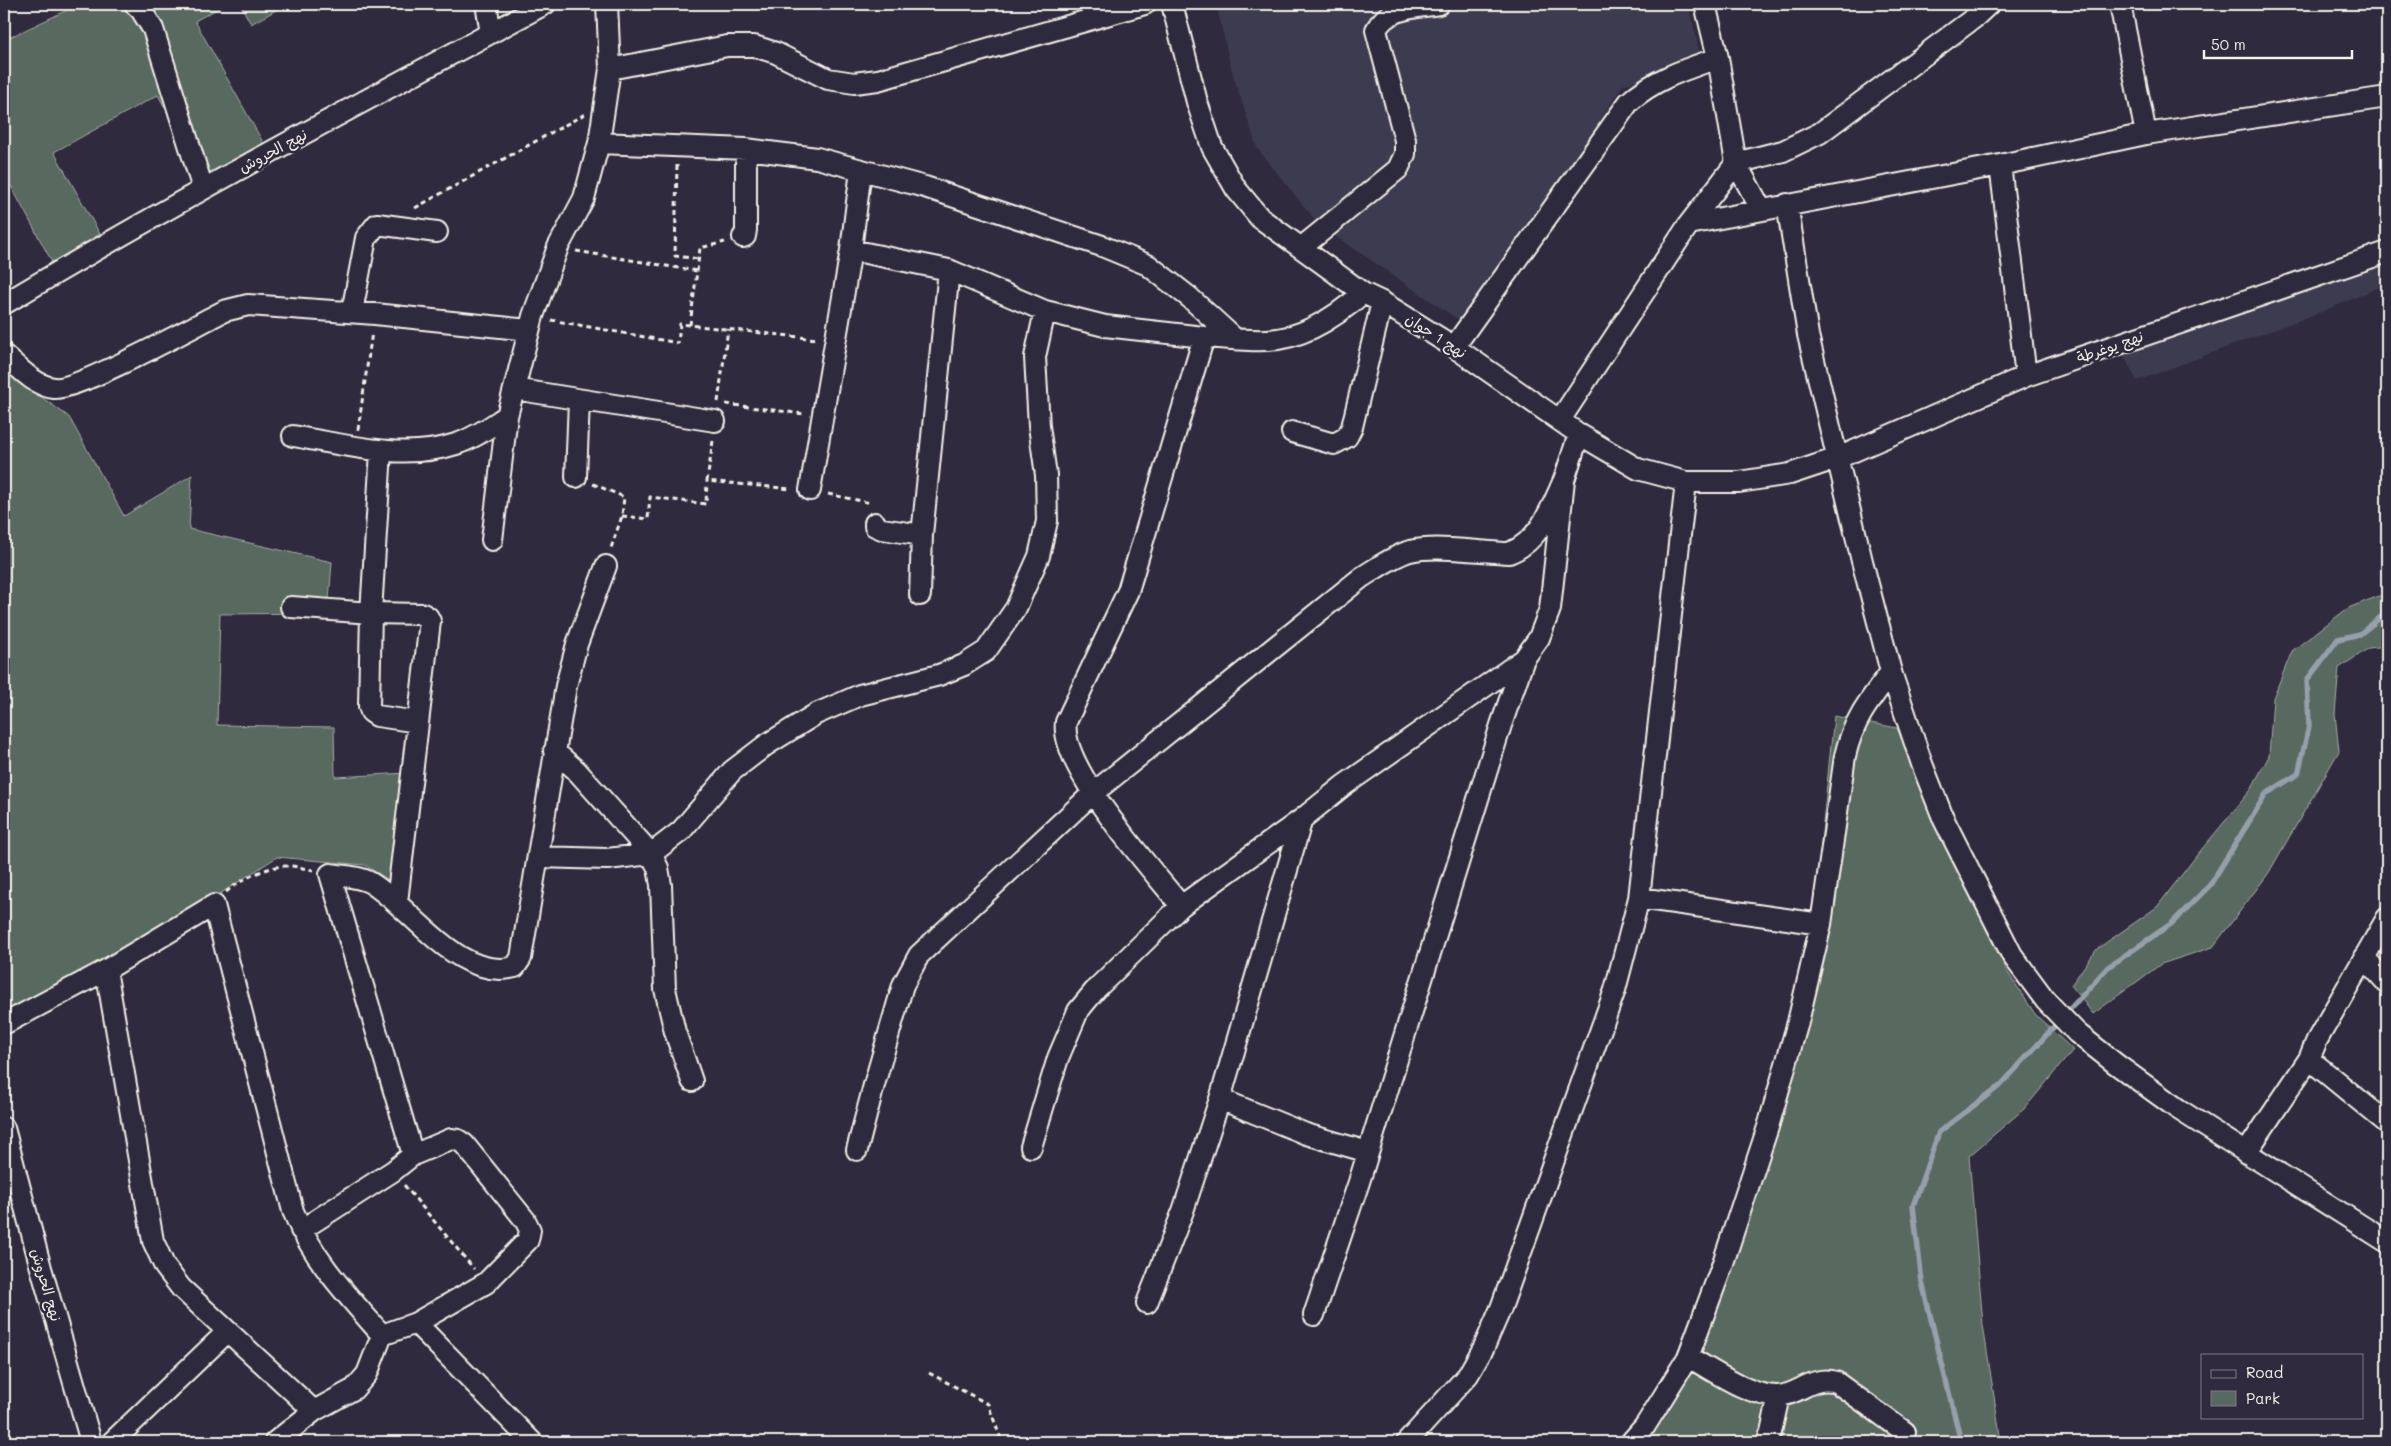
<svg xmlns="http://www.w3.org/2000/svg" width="2391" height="1446" font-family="Mali,'Playpen Sans Arabic',sans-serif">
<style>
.built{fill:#3e3a50}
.green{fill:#586961;stroke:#a6ada4}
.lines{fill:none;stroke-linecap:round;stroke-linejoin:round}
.stream{stroke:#969faa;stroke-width:5.5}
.minor-casing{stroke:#f4f1e8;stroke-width:24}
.path{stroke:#f4f1e8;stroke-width:3;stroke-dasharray:5 4;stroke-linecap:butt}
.minor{stroke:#2f2a3d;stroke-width:20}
.labels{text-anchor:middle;stroke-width:5;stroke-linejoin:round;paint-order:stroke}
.street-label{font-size:15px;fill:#f4f1e8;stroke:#2f2a3d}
</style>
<rect width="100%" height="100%" fill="#2f2a3d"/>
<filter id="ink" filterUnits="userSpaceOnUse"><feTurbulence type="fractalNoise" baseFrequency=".02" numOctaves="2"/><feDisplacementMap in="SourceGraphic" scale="10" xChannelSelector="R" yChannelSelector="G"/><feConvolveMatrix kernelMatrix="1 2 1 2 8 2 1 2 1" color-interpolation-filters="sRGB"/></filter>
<g filter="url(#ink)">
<path class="built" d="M1216,4H1688L1703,65L1623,85L1469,327L1319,225L1257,148L1232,72Z
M2387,246V284L2324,311L2137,381L2119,347Z"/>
<path class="green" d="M80,4H226L195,21L265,146L203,178L158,95L54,152L101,236L52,262L4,173V40Z
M240,4H287L251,24Z
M4,370L69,417L124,516L192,475L189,529L332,562L328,613L220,614L217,725L334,727L335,777L408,773L396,885L365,865L277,857L212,899L4,1023Z
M2387,593V646L2369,648L2339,668L2335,714L2339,751L2268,874L2213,947L2161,964L2093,1014L2071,985L2097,949L2157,907L2197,855L2250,791L2269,756L2273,698L2292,651L2348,608Z
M1834,716L1897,728L1946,848L2007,971L2035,1014L2073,1050L2025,1108L1969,1156L1983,1325L2001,1442H1651L1637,1435L1672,1366L1705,1280L1764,1110L1801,985L1814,911Z"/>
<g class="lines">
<path class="stream" d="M1961,1442L1922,1282L1913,1206L1939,1132L2002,1084L2108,967L2171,924L2210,885L2266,794L2298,774L2309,726L2307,680L2338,639L2360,634L2387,612"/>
<g class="minor-casing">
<path id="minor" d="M135,4L141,10L153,29L203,189
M486,4L491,33
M1172,4L1197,102L1212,147L1236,189L1260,218L1363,293L1382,302L1454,347L1579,434L1638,469L1686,482H1739L1790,474L1838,458L2026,376L2387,252
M1705,4L1718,58L1736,163L1761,209
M2120,4L2146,134
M610,69L727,46H754L776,53L828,79L854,83L878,80L1145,4
M599,143L746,149L817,158L925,187L1102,246L1148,265L1189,297L1234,338
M2000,165L2026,376
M1787,204L1808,335L1862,561L1891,672L1922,764L1944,820L2012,955L2046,1001L2077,1033L2116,1064L2178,1109L2387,1242
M1689,224L2000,165L2146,134L2387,97
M743,237L745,236L746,230V149
M1302,247L1398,169L1405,154V140L1376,30C1387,7 1417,8 1439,4
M851,250L949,270L1045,311L1105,326L1204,337
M4,304C181,198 364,101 545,4
M352,312L366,238L377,224L437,232
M1454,347L1629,102C1654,79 1686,69 1718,58
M4,355C18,367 35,386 54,388C77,391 196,325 224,311L248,305L375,314L529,330
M514,389L715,421
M1560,420L1689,224L1736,163L1783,151L1820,133L1974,18L1989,4
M1292,432L1334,444L1347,437L1352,427L1382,302
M293,436C346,445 404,461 456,444C475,438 491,426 507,416
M381,451L371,613L369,706L371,712L377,716L418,722
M576,477L579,400
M810,490L851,250L861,170
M875,523V526L882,529L922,535
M492,540L507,416L533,316L558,247L584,198L599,143L610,69L607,4
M920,595L922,535L949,270
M291,607L371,613L423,614L428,617L430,621L397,902
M554,751L576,770L651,854L658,868L661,885L665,989L675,1032L692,1081
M539,857L607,859L651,854L681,831L732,771L766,745L816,714L860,695L939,675L964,665L986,651L1016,608L1039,556L1047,521L1046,475L1039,426L1035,357L1045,311
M1639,898L1821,924
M1181,906C1152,869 1059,768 1066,722L1128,591L1204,337C1225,338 1246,341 1267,340C1303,339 1337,316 1363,293
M2387,918L2317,1040L2309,1059L2387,1123
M2364,957L2387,983
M106,970L153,1241L165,1267L181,1288L314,1411
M4,1024L106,970L214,905L293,1211C313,1260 348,1296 382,1335
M1220,1099L1306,1134L1368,1152
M4,1128L41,1268L91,1442
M1031,1147L1058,1058L1078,1011L1097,988L1181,906L1302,819
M857,1150L874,1085L903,985L919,955L1092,794L1362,577C1377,568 1393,556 1410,551C1436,545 1481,552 1509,553C1540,541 1551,508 1564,480
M2246,1153L2309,1059
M413,1155L330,874C343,876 359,876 371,883C414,910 459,982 515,967L521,958L566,686L577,644L606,566
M301,1230L393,1171L413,1155L451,1139L458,1140L464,1144L525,1220L530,1230L528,1240L486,1283L416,1323
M1147,1303L1183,1211L1220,1099L1302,819L1343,786L1524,659L1539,638L1550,609L1564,480L1579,434
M1314,1315L1359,1182L1501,725L1524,659
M382,1335L416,1323L532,1442
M1688,1357C1713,1370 1748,1396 1777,1396C1798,1396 1811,1375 1836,1382L1905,1432
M112,1442L227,1332
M275,1442L314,1411L354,1389L367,1374L382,1335
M1407,1442L1468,1375L1484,1347L1501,1308L1615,990L1639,898L1686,482
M1631,1442L1645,1426L1688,1357L1722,1266L1768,1127L1798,1022L1821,924L1845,756C1853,720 1869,701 1891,672
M1767,1442L1771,1432L1779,1396"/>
</g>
<path class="path" d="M677,165L675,256L699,259
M415,208L585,114
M576,251L697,271
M551,320L678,343L680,324L817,339
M690,325L700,248L725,242
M718,402L728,329
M726,404L804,414
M358,430L372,332
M713,441L707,481L792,489
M593,484L624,497L622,516L611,548
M828,494L871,503
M622,516L648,519L650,497L706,504L707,481
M226,892C242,879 268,865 289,866C297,866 306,869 313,870
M404,1185L474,1269
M929,1373L988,1404L1002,1442"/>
<use href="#minor" class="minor"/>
</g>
</g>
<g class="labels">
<g class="street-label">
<text transform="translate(273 151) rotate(-28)" y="5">نهج الحروش</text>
<text transform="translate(1436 336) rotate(33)" y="5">نهج 1 جوان</text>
<text transform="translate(2110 347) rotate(-19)" y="5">نهج يوغرطة</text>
<text transform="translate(46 1285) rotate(74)" y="5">نهج الحروش</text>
</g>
</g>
<rect width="2391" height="1446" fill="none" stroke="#2f2a3d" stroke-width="20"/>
<rect x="10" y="10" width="2371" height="1426" fill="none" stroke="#f4f1e8" stroke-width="2" filter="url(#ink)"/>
<rect x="2201" y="1354" width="162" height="65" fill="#2f2a3d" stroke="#7e7a81"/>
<rect x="2211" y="1370" width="25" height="8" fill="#2f2a3d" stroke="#7e7a81"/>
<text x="2246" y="1378" font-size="15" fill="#f4f1e8">Road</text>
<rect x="2211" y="1391" width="25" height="15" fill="#586961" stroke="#7e7a81"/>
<text x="2246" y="1404" font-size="15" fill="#f4f1e8">Park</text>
<path d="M2204 50v8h148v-8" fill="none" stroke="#f4f1e8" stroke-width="2.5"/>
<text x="2211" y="50" font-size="15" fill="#f4f1e8" stroke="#2f2a3d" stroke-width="4" paint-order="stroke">50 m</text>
</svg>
